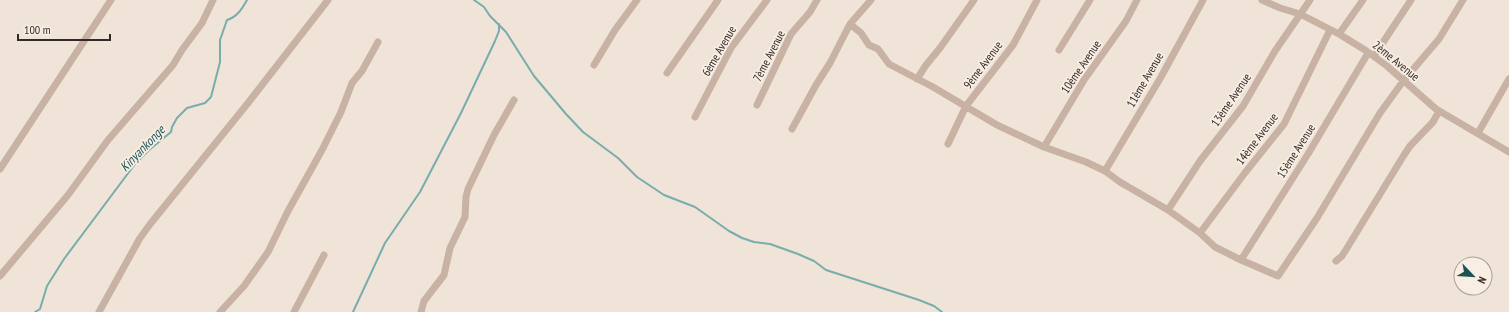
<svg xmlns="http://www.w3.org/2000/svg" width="1509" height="312" font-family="'PT Sans Narrow',sans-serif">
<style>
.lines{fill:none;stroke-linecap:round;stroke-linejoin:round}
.stream{stroke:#77adac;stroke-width:2}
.street{stroke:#c8b2a4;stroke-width:7}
.labels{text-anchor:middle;stroke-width:3.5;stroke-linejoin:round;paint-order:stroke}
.street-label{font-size:12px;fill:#332926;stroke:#f8eee4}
.water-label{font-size:13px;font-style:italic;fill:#1c5454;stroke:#f8eee4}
</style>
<rect width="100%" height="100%" fill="#f0e3d8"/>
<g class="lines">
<path class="stream" d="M474,0L484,7L490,16L506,32L534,76L566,114L583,132L618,158L637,177L664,195L695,207L729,231L742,238L754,242L770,244L798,254L814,261L826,270L919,300L934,306L942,312
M35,312L40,309L47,286L64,259L135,164L149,150L171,132L172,127L177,118L187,108L205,103L211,97L220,62V40L227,20C237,17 242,9 247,0
M353,312L385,243L420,192L461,113L495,41L499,31V24"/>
<path class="street" d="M871,0L850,24L861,33L869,45L878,49L889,64L933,87L997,125L1044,147L1086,162L1105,171L1120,182L1168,210L1200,233L1215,247L1241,260L1278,276L1317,218L1380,113L1404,80L1439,39L1463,0
M1262,0L1280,8L1300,14L1339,34L1365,50L1387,66L1436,109L1509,152
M1339,34L1363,0
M1059,50L1090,0
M1374,56L1411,0
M594,65L615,30L637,0
M667,73L718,0
M917,79L926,65L940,48L974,0
M757,105L791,34L810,12L817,0
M695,117L731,48L767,0
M792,129L816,85L830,63L850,24
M1478,133L1509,79
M948,144L966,106L1013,45L1037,0
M1044,147L1084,80L1126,21L1137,0
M0,169L111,0
M1105,171L1161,77L1203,0
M1168,210L1200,161L1243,106L1275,51L1310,0
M1200,233L1244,174L1284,124L1330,30
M1241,260L1308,154L1368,53
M1336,261L1342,256L1347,248L1404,155L1410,146L1433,122L1439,111
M0,276L68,195L108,140L173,65L182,50L202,23L213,0
M99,312L140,238L151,223L248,103L328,0
M220,312L244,286L268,252L288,211L322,150L341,112L352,83L362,71L378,42
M294,312L324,255
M421,312L424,301L444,275L450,248L465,217L466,197L468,189L494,135L514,100"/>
</g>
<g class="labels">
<g class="street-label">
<text transform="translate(719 51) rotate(-60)" y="4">6ème Avenue</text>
<text transform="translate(769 56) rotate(-63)" y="4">7ème Avenue</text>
<text transform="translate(1396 61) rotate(39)" y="4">2ème Avenue</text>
<text transform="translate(983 65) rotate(-53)" y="4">9ème Avenue</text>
<text transform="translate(1081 67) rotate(-56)" y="4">10ème Avenue</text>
<text transform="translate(1145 80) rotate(-60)" y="4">11ème Avenue</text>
<text transform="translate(1231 100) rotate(-56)" y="4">13ème Avenue</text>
<text transform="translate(1257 139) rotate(-53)" y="4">14ème Avenue</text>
<text transform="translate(1296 151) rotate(-58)" y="4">15ème Avenue</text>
</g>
<g class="water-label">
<text transform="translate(142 148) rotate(-46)" y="5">Kinyankonge</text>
</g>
</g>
<g transform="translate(1473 276) rotate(115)"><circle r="19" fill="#f8eee4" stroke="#a99f98"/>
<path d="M0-3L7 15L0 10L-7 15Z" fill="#1c5454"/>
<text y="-6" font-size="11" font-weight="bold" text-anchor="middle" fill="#332926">N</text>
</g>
<path d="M18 34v6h92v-6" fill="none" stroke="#332926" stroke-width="2"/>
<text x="24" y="34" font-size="12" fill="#332926" stroke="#f8eee4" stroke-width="3" paint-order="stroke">100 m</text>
</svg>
